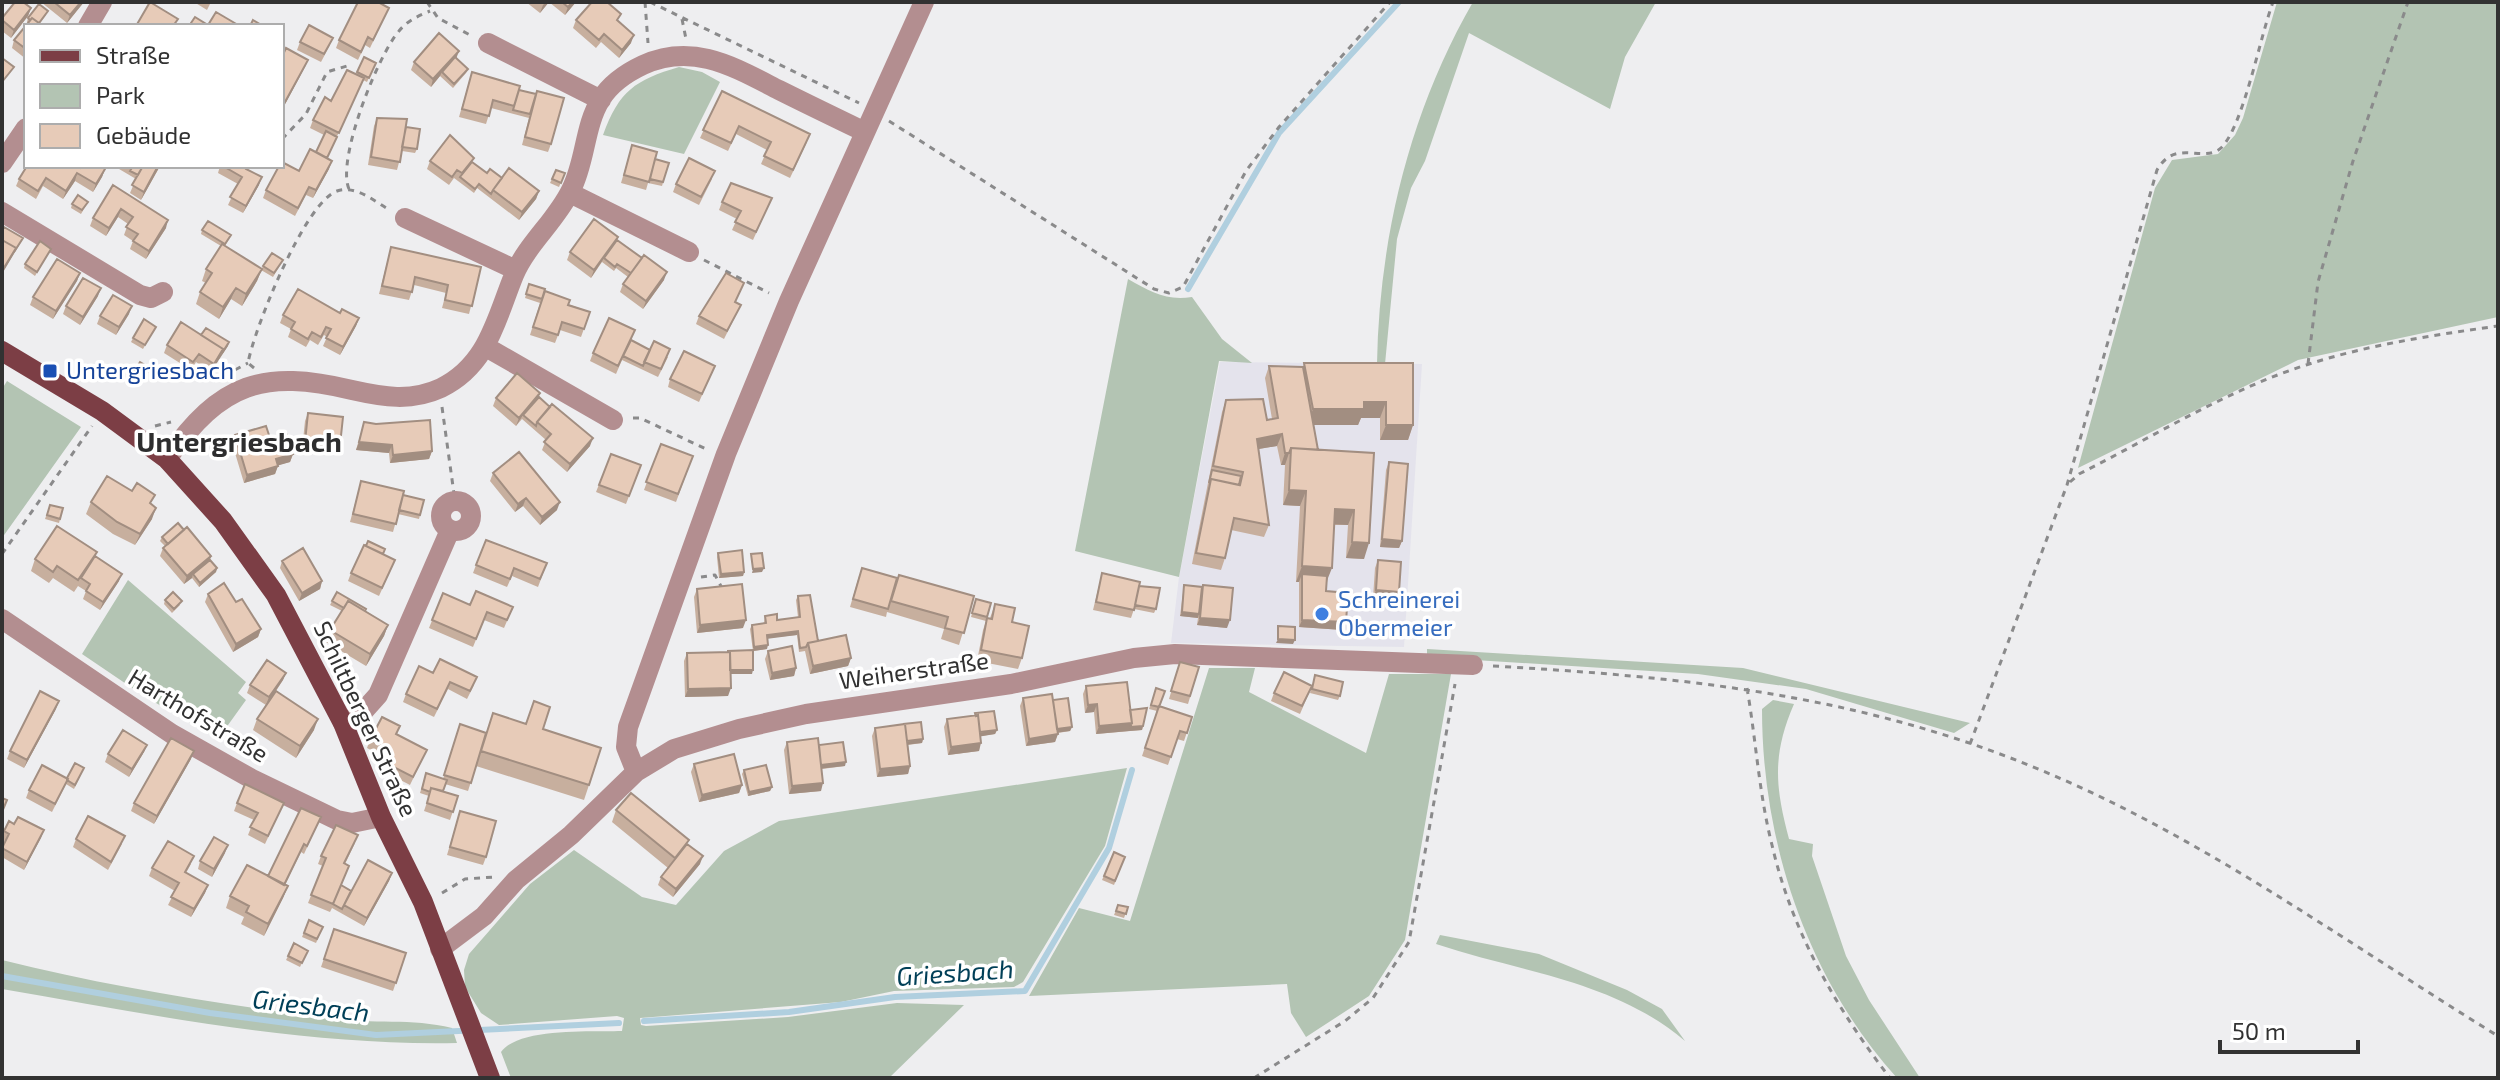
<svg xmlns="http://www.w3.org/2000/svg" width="2500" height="1080" font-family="'Exo 2',sans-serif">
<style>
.built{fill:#e4e3ec}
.green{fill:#b3c4b3}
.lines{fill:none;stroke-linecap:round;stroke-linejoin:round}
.stream{stroke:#b0cfdf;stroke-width:6}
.path{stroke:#8a8a8b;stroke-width:3;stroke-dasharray:6 6;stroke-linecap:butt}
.minor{stroke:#b38e90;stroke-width:20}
.major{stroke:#7c3e45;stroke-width:20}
.wall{fill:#c7af9e}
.shaded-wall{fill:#a28e81}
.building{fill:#e7cbb8;stroke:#a28e81;stroke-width:2}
.transit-dot{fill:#1a4fb4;stroke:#fff;stroke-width:3}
.shop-dot{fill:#3f7fe0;stroke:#fff;stroke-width:3}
.labels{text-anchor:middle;stroke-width:7;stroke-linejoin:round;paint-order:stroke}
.transit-label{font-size:24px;fill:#164399;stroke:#fff;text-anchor:start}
.shop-label{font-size:24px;fill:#366cbe;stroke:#fff;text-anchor:start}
.street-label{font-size:24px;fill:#323232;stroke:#fff}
.water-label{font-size:26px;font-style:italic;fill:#003f57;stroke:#fff}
.quarter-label{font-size:28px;font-weight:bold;fill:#2d2d2e;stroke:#fff}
</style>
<rect width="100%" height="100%" fill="#eeeef0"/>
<path class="built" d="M1220,362L1422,364L1404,647L1171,643L1179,577Z"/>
<path class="green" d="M1473,2H1656L1625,57L1610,109L1469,33L1425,161L1411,188L1397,239L1385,364H1377C1379,238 1410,111 1473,2Z
M2277,2H2498V317L2298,360L2078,468L2155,188L2172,160L2218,154L2235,135L2243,118Z
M679,67L702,72L720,82L684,154L603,135C619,91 635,80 679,67Z
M1128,279C1151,292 1166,301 1192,297L1222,339L1252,363L1219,361L1179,577L1075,551Z
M7,381L81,427L2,538V389Z
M128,580L246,682L238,693L246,700L218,739L144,696L82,654Z
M1427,649L1743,668L1970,723L1954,733L1806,689L1698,674L1427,657Z
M1209,668H1255L1249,692L1366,753L1389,674H1451L1405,940L1369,996L1306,1037L1291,1013L1287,984L1029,996L1079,908L1130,921Z
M1773,700L1794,704C1772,755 1775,786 1789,839L1813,844L1812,856L1846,956L1869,1000L1920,1078H1897C1807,978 1762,843 1762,709Z
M1127,768L1105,846L1023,982L1014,987L894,991L841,1002L640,1018L641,1025L646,1026L788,1017L897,1003L964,1005L889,1078H511L501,1052C519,1027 593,1032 622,1031L624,1018L617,1016L499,1025L481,1013L465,987L464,970L469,954L530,884L574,850L642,897L676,905L724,851L779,821Z
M1440,935L1539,954L1627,990L1662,1009L1685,1041C1613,980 1523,973 1436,944Z
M2,960C109,987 222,1004 331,1019C372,1024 412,1018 452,1028L457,1043C303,1046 153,1015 2,989Z"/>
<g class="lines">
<path class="stream" d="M1188,289L1279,133L1399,2
M2,976L210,1013L376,1035L619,1023
M644,1021L789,1012L895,997L1025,991L1109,848L1132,770"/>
<path class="path" d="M427,2L438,18L470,35
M645,2L648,43
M650,2L859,103
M682,19L686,39
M889,121L1154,289L1169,293L1183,287L1246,171L1279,127L1390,2
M282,139L306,114L327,72L350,65
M349,189C336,160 378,55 399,31C407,21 418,16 430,11
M704,260L769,293
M2308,364L2318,282L2353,161L2408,2
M254,368L248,363C254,329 305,202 337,191C355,185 373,200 388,209
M214,381L248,363
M442,407L455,501
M633,418H640L706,449
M155,426L171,422
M2070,482L2079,474C2153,437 2227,390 2306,365C2367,345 2434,335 2498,326
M2,554L92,426
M701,577L715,575L722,588
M1493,666C1686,677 1862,695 2043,771C2206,839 2348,944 2498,1036
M1747,688C1756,740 1759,794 1772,845C1792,932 1836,1008 1890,1078
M1970,744L2067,485L2157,170C2176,137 2204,165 2222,147C2244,123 2260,37 2273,2
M442,893L465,879L494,877
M1254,1078L1345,1021L1373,998L1409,942L1455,684"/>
<path class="minor" d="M88,26L102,2
M488,43L601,100
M2,163L26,128
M570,193L689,252
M2,212L140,295L151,298L163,292
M405,218L516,270
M486,347L613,420
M167,459C221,382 263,369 352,390C383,397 411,402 441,388C488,365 496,319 514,275C527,244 556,221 571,190C586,161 584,126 601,99C611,83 626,73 643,65C693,42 734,67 779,90C807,104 836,118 865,132
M441 516a15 15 0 1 1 30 0a15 15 0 1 1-30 0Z
M2,619L172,734L252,779L337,820L352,823L381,817
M343,723L361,714L378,695L450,530
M636,772L626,747L628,727L726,454L789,301L924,2
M440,949L484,916L516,880L571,835L636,772L674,749L739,729L806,714L1011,684L1134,658L1175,654L1473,665"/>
<path class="major" d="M2,351L102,411L167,459L223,521L276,595L343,723L381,817L423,902L490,1078"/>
</g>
<path class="wall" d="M41,2H84L67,23Z
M194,2H211L207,10Z
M526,2H576L565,15L549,2L540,13Z
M31,8L28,16L11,38L2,31V18Z
M389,8L370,48L365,45L358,60L336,48L339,40Z
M46,15L40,23L26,26V59L12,48L14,40L28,23L27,22L28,18Z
M576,20L631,43L619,58L601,42L596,48L573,28Z
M300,42L330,45L321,62L297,50Z
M364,57L376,63L367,82L363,80L327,158L329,169L313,198L306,195L295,216L263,198L266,190L299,171L316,152L324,135L310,128L313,120L356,74Z
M456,58L468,69L466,73L453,88L440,76L431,87L411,70L414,62Z
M472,72L519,90L551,144L548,152L522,145L529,118L491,108L486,124L459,117Z
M722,91L807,142L790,178L761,164L767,150L736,134L728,151L700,138Z
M377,118L406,127L417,149L415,153L402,151L397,170L368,165L374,126Z
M632,145L655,159L669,163L662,186L648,183L646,190L621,183Z
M474,158L472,162L487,173L539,191L536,199L519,220L477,188L474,193L454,178L449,185L427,169L430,161Z
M114,166H160L141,200L130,193L136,179Z
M220,166H249L247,169L259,185L243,213L228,205L238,184L218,173Z
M80,168L105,169L102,177L93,192L75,181L63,199L43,186L36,199L16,186L19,179Z
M556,170L565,173L559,187L550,183Z
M712,179L699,205L673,192L676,184Z
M113,185L166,228L146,259L130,249L133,241L124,235L128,224L118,217L106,236L90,226L93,218Z
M772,198L753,240L732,230L737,219L719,210L722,202Z
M88,202L81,214L71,208L72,204Z
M202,230L229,239L225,246L262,269L257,281L242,306L231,299L219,319L196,304L200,292L206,283L202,281L206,269L221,246L201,234Z
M617,241L664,280L643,309L620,292L623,284L628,277L616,268L614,271L602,262L591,278L567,260L570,252Z
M391,247L481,267L469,314L442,308L446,293L414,285L409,300L379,294Z
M51,249L35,276L24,268L25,264Z
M281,264L273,277L261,270L263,266Z
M80,273L77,281L53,319L30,305L33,297Z
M744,283L735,302L741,305L724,339L696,324L699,316Z
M529,284L543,295L590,312L581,337L560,330L555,343L530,335L540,303L525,298Z
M98,296L80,325L63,314L66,306Z
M340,313L359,318L356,326L340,355L323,346L327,337L324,335L318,345L310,340L306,347L288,337L291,329L280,323L283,315Z
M129,314L116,335L97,324L100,316Z
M156,327L143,349L131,342L133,338Z
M201,335L229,342L211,372L196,362L191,370L164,353L167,345Z
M631,341L668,357L658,377L622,360L616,374L590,361L593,353Z
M1304,363H1413V425L1408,440H1380V418H1361L1358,425H1313L1318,450L1374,453L1364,559L1346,558L1348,525H1334L1326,591L1343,630L1299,627V582H1296L1300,506L1283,505L1285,465H1281L1277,446L1258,449L1269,525L1264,537L1231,530L1225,558L1221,570L1192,564L1222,412L1226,400L1267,420L1272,419L1265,378L1269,366L1303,367Z
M715,366L699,402L668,387L670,379Z
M150,368L142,382L132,376L134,372Z
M539,397L590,446L567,472L542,450L546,440L522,419L516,426L493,406L496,398Z
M308,413L340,445L337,453L302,450L305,421Z
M364,422L432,451L429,459L390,463L389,453L356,450Z
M235,435L270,438L293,454L290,462L278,465L275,474L244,483L232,443Z
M661,444L693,456L676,502L644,490Z
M611,454L641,465L626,504L596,492Z
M1389,462L1402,541L1399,548L1380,547L1386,470Z
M493,473L557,510L540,525L523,506L515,512L490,481Z
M361,481L403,495L424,500L419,519L398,514L393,532L350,522Z
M91,502L152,505V519L135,545L113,534L86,514Z
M50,505L63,508L59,523L45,519Z
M184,530L211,556L210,560L217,568L216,572L199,587L192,578L184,584L160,556L163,548L165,546L160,541L162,537Z
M97,552L95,556L119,581L100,610L83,599L86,591L78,586L74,592L53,578L49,583L31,571L35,559Z
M718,553L744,572L743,576L719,578L717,557Z
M383,554L392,567L379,596L348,581L351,573Z
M1378,560L1399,592L1396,600L1373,598L1375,568Z
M282,561L322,581L320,589L299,601L280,568Z
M547,563L538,587L512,576L507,587L473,573L476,565Z
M1102,573L1139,586L1156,609L1154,613L1134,609L1131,618L1093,610Z
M859,576L897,579L974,596L959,645L941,639L944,629L887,612L886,617L850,607Z
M1184,585L1227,628L1197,625L1198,618L1180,616Z
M697,589L743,628L697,633L694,597Z
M443,593L470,605L513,607L504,628L484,620L473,647L429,628Z
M208,594L236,602L261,629L258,637L233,652L205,602Z
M798,596L818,641L851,658L848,666L810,674L805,651L799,652L797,635L767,638V649L753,651L750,629L752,625L764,623L765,616L777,620L798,617L796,600Z
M976,599L991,603L986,621L971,617Z
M165,600L180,605L172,613L164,604Z
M332,601L366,611L388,625L384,636L366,666L326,642L330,630L342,611L330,605Z
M995,604L1012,622L1022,658L1018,669L977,661L983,630L987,618H990Z
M768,651L796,668L794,676L770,680L765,659Z
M687,653L752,674H730L728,696L685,697L684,661Z
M1180,662L1199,667L1188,704L1169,699Z
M286,673L283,680L276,691L314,730L296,758L253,730L257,719L266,705L247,693L250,685Z
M433,673L474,685L467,699L448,689L434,717L403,702L406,694Z
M1086,686L1130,710L1143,726L1142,730L1096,734L1094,712L1085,713L1083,694Z
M1312,686L1300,714L1271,701L1274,693L1312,686L1340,696L1338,700L1310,693Z
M1156,688L1160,706L1192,717L1184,741L1177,739L1168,765L1142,756L1157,711L1149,709Z
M1023,698L1053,700L1072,727L1070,731L1058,733L1055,742L1026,746L1020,706Z
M534,701L543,729L589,785L584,800L476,766L468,791L445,784L443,791L458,796L450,820L424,811L429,796L420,793L426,773L443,779L460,724L486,733L493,713L526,724Z
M56,709L24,768L7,759L10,751Z
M975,713L997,730L995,734L981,736L979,751L948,755L944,727L947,719L974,716Z
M875,728L923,739L922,743L908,745L910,766L908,774L877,777L872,736Z
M397,735L427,750L410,785L379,769L384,757L367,748L370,740Z
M787,742L819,745L845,766L822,769L821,791L789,794L784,750Z
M147,745L144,752L129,777L105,762L108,754Z
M191,759L154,824L131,811L134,803Z
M694,764L742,785L739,793L699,802L691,772Z
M84,768L74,789L66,784L52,812L26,798L29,790L67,778Z
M744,770L772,787L770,791L748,796L742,774Z
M237,803H284L265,844L248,835L254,820L234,811Z
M616,810L687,844L700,864L673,897L658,885L661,877L668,868L612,822Z
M460,811L486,857L483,865L447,855Z
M321,817L304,854L301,852L285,885L288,886L283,898L264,936L241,924L244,917L226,908L230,896L268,876Z
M44,830L24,870L2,857V846L5,841L2,840V837L4,831Z
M76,839L122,844L108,870L73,847Z
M355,843L345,864L341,886L351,891L392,873L389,881L364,926L332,908L330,912L308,903L323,866L318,864L321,856Z
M1114,852L1125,857L1114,885L1102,880Z
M225,853L212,877L198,869L200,861Z
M191,864L186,873L208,885L205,893L191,917L168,905L175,891L149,876L152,868Z
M1118,905L1128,907L1124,918L1114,915Z
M309,920L323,927L316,943L302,937Z
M334,929L406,953L393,991L321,967Z
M308,951L300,967L286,960L288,956Z"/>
<path class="shaded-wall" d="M81,2H84L67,23L70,15Z
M546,2H549L540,13L543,5Z
M572,2H576L565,15L568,7Z
M31,8L28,16L11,38L14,30Z
M634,35L631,43L619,58L622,50Z
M459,51L456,59L442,72L440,76L431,87L433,79Z
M308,60L305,67L282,110L285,102Z
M332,161L329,169L313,198L316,190Z
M158,166H160L141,200L144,192Z
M105,169L102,177L93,192L96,184Z
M77,173L75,181L63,199L66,191Z
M262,177L259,185L243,213L246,206Z
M539,191L536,199L519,220L522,212Z
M121,209L118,217L106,236L109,228Z
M168,220L166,228L146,259L149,251Z
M618,237L615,244L604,258L591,278L594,270Z
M23,238L21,242L2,274V271Z
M262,269L257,281L242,306L246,294Z
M667,272L664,280L643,309L646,301Z
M80,273L77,281L53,319L56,311Z
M101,288L98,296L80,325L83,317Z
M236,288L231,299L219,319L223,307Z
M132,306L129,314L116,335L119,327Z
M359,318L356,326L340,355L343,347Z
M229,342L228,346L211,372L214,364Z
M540,393L537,401L523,415L516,426L519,418Z
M1364,402H1386L1380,418H1361L1358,425H1307L1313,409Z
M1386,425H1413L1408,440H1380Z
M1282,434L1277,446L1253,450L1257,439Z
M593,438L590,446L567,472L570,464Z
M305,442L340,445L337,453L302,450Z
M359,442L392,445L389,453L356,450Z
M432,451L429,459L390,463L393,455Z
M1285,453H1289L1285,465H1281Z
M293,454L290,462L273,467L276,459Z
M278,466L275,474L244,483L247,475Z
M1289,490L1306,491L1300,506L1283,505Z
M526,498L523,506L515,512L518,504Z
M560,502L557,510L540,525L542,517Z
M156,508L152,519L135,545L140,534Z
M1335,509L1354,510L1348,525L1329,524Z
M1382,539L1402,541L1399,548L1380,547Z
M1352,542L1369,543L1364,559L1346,558Z
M211,556L208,564L193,574L192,578L184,584L187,576Z
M1302,566L1332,568L1326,583L1302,574L1299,582H1296Z
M217,568L216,572L199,587L200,583Z
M764,568L762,572L752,573L753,569Z
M744,572L743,576L719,578L721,574Z
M122,574L119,581L100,610L103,602Z
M322,581L320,589L299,601L302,593Z
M1376,590L1399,592L1396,600L1373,598Z
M1182,612L1199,614L1198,618L1180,616Z
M1200,618L1230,620L1227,628L1197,625Z
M746,620L743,628L697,633L700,625Z
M1302,620L1346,622L1343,630L1299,627Z
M388,625L384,636L366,666L370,654Z
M261,629L258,637L233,652L236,644Z
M798,631L797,635L766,639L767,635Z
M1278,639L1295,640L1293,644L1276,643Z
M768,645L767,649L753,651L754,647Z
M851,658L848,666L810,674L813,666Z
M796,668L794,676L770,680L772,673Z
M729,670H753L752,674H727Z
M286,673L283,680L266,705L269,697Z
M731,688L728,696L685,697L688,689Z
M59,701L56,709L24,768L27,760Z
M1097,704L1094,712L1085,713L1088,705Z
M318,719L314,730L296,758L300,746Z
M1132,723L1129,731L1096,734L1099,726Z
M1143,726L1142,730L1129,731L1130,727Z
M1072,727L1070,731L1054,733L1055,729Z
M997,730L995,734L977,737L978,733Z
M1058,734L1055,742L1026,746L1029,739Z
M923,739L922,743L904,745L905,742Z
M981,743L979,751L948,755L951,747Z
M147,745L144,752L129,777L132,769Z
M194,751L191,759L154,824L157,816Z
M846,762L845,766L818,769L820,765Z
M910,766L908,774L877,777L880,769Z
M823,783L821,791L789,794L792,786Z
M742,785L739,793L699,802L702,795Z
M772,787L770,791L748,796L749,792Z
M44,830L41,838L24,870L27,862Z
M228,845L225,853L212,877L214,869Z
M703,856L700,864L673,897L676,889Z
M392,873L389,881L364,926L367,918Z
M208,885L205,893L191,917L194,909Z
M288,886L283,898L264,936L268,924Z"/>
<path class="building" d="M15,2H23L31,8L14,30L2,20V18Z
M54,2H81L70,15Z
M150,2L178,19L173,26H136Z
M358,2H378L389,8L373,40L368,37L361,52L339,40Z
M562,2H572L568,7Z
M592,2H607L621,14L617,20L634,35L622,50L604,34L599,40L576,20Z
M39,4L48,11L39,23L32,18L30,20L28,18Z
M216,12L238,25L189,26L195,17L208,25Z
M32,18L43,26H26V49L14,40Z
M253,20L263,26H250Z
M309,25L333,38L324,54L300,42Z
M439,33L459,51L433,79L414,62Z
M286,48L308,60L285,102L282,101V57Z
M364,57L376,63L369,78L357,72Z
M455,57L468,69L454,84L442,72Z
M2,58L14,67L2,82Z
M347,70L364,78L339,133L313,120L325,97L331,101Z
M472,72L520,86L514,106L493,100L489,116L462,109Z
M519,90L536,94L530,114L513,110Z
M537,91L564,98L551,144L525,137Z
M722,91L810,134L793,170L764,156L771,142L739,126L731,143L703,130Z
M377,118L407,119L400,162L371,157Z
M406,127L420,129L417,149L402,147Z
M326,131L337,137L327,158L316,152Z
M450,135L474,158L462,173L457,170L452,177L430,161Z
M632,145L657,152L649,182L624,175Z
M310,149L332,161L316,190L309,187L298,208L266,190L279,166H282V162L299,171Z
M689,158L715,171L701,197L676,184Z
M655,159L669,163L663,182L650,179Z
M472,162L487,173L490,169L502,178L493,190L491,194L479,184L475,189L460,177Z
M27,166H77L80,168L82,166H101L105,169L96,184L77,173L66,191L46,178L38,191L19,179Z
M133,166H143L138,175L130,171Z
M143,166H158L144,192L132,185Z
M223,166H247L246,169L262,177L246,206L230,197L242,177Z
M509,168L539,191L522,212L493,190Z
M556,170L565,173L561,183L552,179Z
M731,183L772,198L756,232L735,222L741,211L722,202Z
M113,185L168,220L149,251L133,241L138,234L126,227L133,217L121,209L109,228L93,218Z
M78,195L88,202L82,210L72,204Z
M594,219L618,237L594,270L570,252Z
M208,221L231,235L225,244L202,230Z
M4,227L23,238L14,252L16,248L2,240V231Z
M2,240L16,248L2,271Z
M617,240L642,258L631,273L617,264L615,267L604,258Z
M40,241L51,249L37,272L25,264Z
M222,244L262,269L246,294L236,288L223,307L200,292L212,273L206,269Z
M391,247L481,267L472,306L445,300L448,285L415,277L412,292L382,286Z
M272,253L283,260L274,273L263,266Z
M644,255L667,272L646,301L623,284Z
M57,259L80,273L56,311L33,297Z
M726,273L744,283L735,302L741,305L727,331L699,316Z
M83,278L101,288L83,317L66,306Z
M529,284L545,289L542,299L526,294Z
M298,289L340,313L342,309L359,318L343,347L326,338L331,329L326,327L321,337L312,332L308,339L291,329L295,322L283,315Z
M545,291L570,300L568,305L590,312L584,329L562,322L558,335L533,327Z
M113,295L132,306L119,327L100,316Z
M609,318L635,330L618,366L593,353Z
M144,319L156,327L145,345L133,338Z
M181,322L223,349L214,364L199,354L193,362L167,345Z
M206,328L229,342L222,353L223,349L201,335Z
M631,340L650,350L643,366L623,356Z
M654,341L670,349L661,369L644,362Z
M684,351L715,366L702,394L670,379Z
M140,362L150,368L144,378L134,372Z
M1304,363H1413V425H1386V402H1364V409H1313Z
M1269,366L1303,367L1318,450L1291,448L1289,453H1285L1282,434L1257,439L1269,525L1234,518L1225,558L1196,553L1211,479L1240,485L1243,472L1213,466L1226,400L1263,399L1267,420L1278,418Z
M517,373L540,393L519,418L496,398Z
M539,397L550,407L537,422L536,426L523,415Z
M552,404L593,438L570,464L544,442L551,434L537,422Z
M308,413L343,417L340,445L305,442Z
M430,420L432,451L393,455L392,445L359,442L364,422L376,424Z
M266,426L270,438L286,433L293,454L276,459L278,466L247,475L235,435Z
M661,444L693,456L678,494L646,482Z
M1291,448L1374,453L1369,543L1352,542L1354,510L1335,509L1332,568L1302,566L1306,491L1289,490Z
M519,452L560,502L542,517L526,498L518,504L493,473Z
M611,454L641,465L629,496L599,485Z
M1389,462L1408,464L1402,541L1382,539Z
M1212,470L1241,476L1239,485L1211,479L1209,483Z
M107,476L132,491L137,483L155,495L150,503L156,508L140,534L117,522L91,502Z
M361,481L404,491L396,524L353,514Z
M403,495L424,500L420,515L399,510Z
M50,505L63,508L60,519L47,515Z
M178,523L184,530L168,544L162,537Z
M57,526L97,552L78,580L57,566L53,572L35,559Z
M187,527L211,556L187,576L163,548Z
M486,540L547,563L540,579L514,568L510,579L476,565Z
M368,541L385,549L383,554L366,546Z
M364,545L395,560L382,588L351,573Z
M303,548L322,581L302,593L282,561Z
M742,550L744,572L721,574L718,553Z
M762,553L764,568L753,569L751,554Z
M95,556L122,574L103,602L86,591L90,584L81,578Z
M210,560L217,568L200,583L193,574Z
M1378,560L1401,562L1399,592L1376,590Z
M862,568L897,578L888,609L853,599Z
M1102,573L1140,582L1134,610L1096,602Z
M1302,574L1327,576L1326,591L1348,593L1346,622L1302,620Z
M899,575L974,596L964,633L945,628L948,617L891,601Z
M224,583L236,602L242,599L261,629L236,644L208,594Z
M742,584L746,620L700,625L697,589Z
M1184,585L1202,587L1199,614L1182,612Z
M1203,585L1233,588L1230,620L1200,618Z
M1139,586L1160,588L1156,609L1135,605Z
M476,591L513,607L507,620L487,612L476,639L432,620L443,593L470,605Z
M173,592L182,601L174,609L165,600Z
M337,592L366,609L365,611L348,601L344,608L332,601Z
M810,595L818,641L808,643L806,647L800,648L798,631L767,635L768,645L754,647L752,625L766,623L765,616L777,614V620L800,617L798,596Z
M976,599L991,603L987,617L972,613Z
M348,601L388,625L370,654L330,630Z
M995,604L1015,608L1012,622L1029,626L1022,658L981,650L987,618L992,619Z
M1278,626L1295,627V640L1278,639Z
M846,635L851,658L813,666L808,643Z
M792,646L796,668L772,673L768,651Z
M753,650V670H730V652H728V651Z
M730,652L731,688L688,689L687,653Z
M440,659L477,677L470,691L450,682L437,709L406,694L419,666L433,673Z
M267,660L286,673L269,697L250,685Z
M1180,662L1199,667L1190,696L1171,691Z
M1284,672L1312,686L1302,706L1274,693Z
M1315,675L1343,682L1340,696L1312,689Z
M1127,682L1132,723L1099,726L1097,704L1088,705L1086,686Z
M1156,688L1165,691L1159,707L1151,705Z
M40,691L59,701L27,760L10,751Z
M276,691L318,719L300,746L257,719Z
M1052,694L1058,734L1029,739L1023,698Z
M1068,698L1072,727L1057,729L1053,700Z
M534,701L550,707L543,729L601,748L589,785L481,751L493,713L526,724Z
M1159,706L1192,717L1187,733L1180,731L1171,757L1145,748Z
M1147,708L1143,726L1130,727L1132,723L1130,710Z
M994,711L997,730L980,732L978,715L976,716L975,713Z
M978,715L981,743L951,747L947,719Z
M382,717L400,726L396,734L427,750L413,777L382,761L388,749L370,740Z
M921,722L923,739L907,741L905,724H903Z
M460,724L486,733L471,783L444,775Z
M905,724L910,766L880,769L875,728Z
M123,730L147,745L132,769L108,754Z
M171,738L194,751L157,816L134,803Z
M818,738L823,783L792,786L787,742Z
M843,742L846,762L821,765L819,745Z
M734,754L742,785L702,795L694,764Z
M75,763L84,768L75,785L67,780V778Z
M42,765L68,779L55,804L29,790Z
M766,765L772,787L749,792L744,770Z
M426,773L447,780L443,791L431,788L430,792L422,789Z
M245,784L284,803L268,836L250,827L258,813L237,803Z
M431,788L458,796L453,812L427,803Z
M631,793L689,840L675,858L616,810Z
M2,798L7,800L2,812Z
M301,808L321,817L307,846L304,844L284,885L268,876Z
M460,811L496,821L486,857L450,847Z
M88,816L125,836L111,862L76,839Z
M18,817L44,830L27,862L2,848L9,834L4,831L9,821L14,824Z
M336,825L358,835L344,863L349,866L333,904L311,895L326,858L321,856Z
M214,837L228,845L214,869L200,861Z
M168,841L194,856L185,872L208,885L194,909L171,897L179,883L152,868Z
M687,844L703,856L676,889L661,877Z
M1114,852L1125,857L1115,881L1104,876Z
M368,860L392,873L367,918L344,905Z
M247,865L288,886L268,924L246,912L249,906L230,896Z
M341,885L351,891L342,909L333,904Z
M1118,905L1128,907L1126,914L1116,911Z
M309,920L323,927L317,939L304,933Z
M334,929L406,953L396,983L324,959Z
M294,943L308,951L302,963L288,956Z"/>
<rect class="transit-dot" x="42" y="363" width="16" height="16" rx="4"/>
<circle class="shop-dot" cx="1322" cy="614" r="8"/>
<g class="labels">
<g class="transit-label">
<text x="66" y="379">Untergriesbach</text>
</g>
<g class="shop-label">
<text x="1338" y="608">Schreinerei<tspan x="1338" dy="28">Obermeier</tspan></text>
</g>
<g class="street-label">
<text transform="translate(914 671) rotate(-8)" y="8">Weiherstraße</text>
<text transform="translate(198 716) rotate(31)" y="8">Harthofstraße</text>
<text transform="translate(365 719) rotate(65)" y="8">Schiltberger Straße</text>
</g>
<g class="water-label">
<text transform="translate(955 973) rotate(-4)" y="9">Griesbach</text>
<text transform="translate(311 1006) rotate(7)" y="9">Griesbach</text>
</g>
<g class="quarter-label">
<text x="239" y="452">Untergriesbach</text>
</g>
</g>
<rect width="2500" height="1080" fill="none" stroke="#323232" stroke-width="8"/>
<rect x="24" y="24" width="260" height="144" fill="#ffffff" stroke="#adadad" stroke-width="2"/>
<rect x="40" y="50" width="40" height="12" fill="#7c3e45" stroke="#adadad" stroke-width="2"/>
<text x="96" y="64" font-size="24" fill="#323232">Straße</text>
<rect x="40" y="84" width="40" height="24" fill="#b3c4b3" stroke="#adadad" stroke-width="2"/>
<text x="96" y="104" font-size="24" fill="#323232">Park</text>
<rect x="40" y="124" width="40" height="24" fill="#e7cbb8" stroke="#adadad" stroke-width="2"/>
<text x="96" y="144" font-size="24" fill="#323232">Gebäude</text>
<path d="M2220 1040v12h138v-12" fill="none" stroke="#323232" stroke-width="4"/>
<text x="2232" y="1040" font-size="24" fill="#323232" stroke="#ffffff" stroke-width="6" paint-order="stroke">50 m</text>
</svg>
